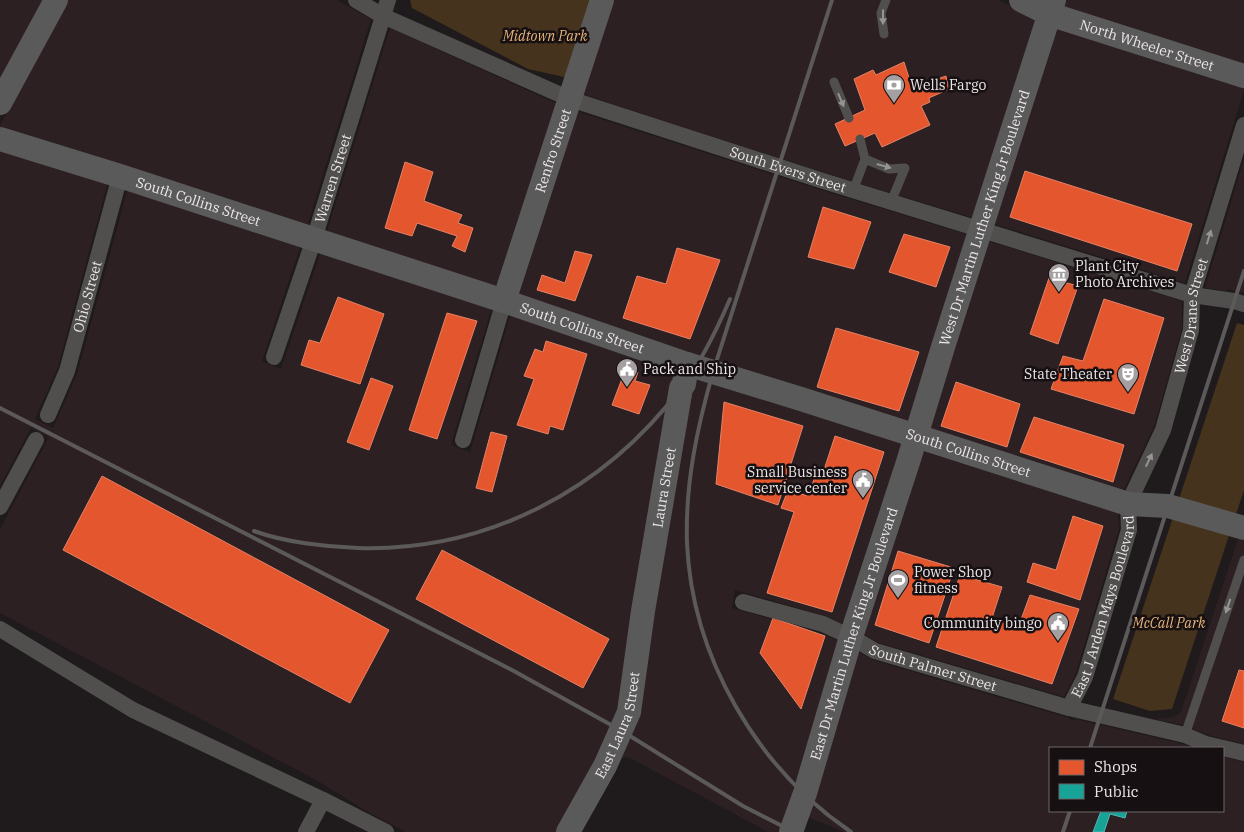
<svg xmlns="http://www.w3.org/2000/svg" width="1244" height="832" font-family="'IBM Plex Serif',serif">
<style>
.built{fill:#2c2023}
.green{fill:#46331e}
.shops{fill:#e4572e;stroke:#e68266}
.public{fill:#17a398;stroke:#57b7b0}
.lines{fill:none;stroke-linecap:round;stroke-linejoin:round}
.lane{stroke:#504f4e;stroke-width:9}
.street{stroke:#504f4e;stroke-width:16}
.secondary{stroke:#5b5a5a;stroke-width:24}
.rail{stroke:#5b5959;stroke-width:4}
.oneway{fill:#969393}
.labels{text-anchor:middle;stroke-width:5;stroke-linejoin:round;paint-order:stroke}
.park-label{font-size:14px;font-style:italic;fill:#e5b47a;stroke:#171012}
.street-label{font-size:14px;fill:#ebe6e7;stroke:#171012}
.poi-label{font-size:14px;fill:#ebe6e7;stroke:#171012;text-anchor:start}
</style>
<rect width="100%" height="100%" fill="#1f1a1c"/>
<path class="built" d="M0,0H44L0,82Z
M67,0H337L371,19L307,227L0,130V125Z
M612,0H998L1037,18L974,218L822,172L582,94Z
M1064,0H1244V66L1061,9Z
M1056,26L1244,85V90L1185,283L994,224Z
M390,28L558,104L498,289L326,234Z
M576,111L818,189L969,235L909,424L517,296Z
M0,149L108,182L58,367L35,419L53,428L77,374L128,188L301,245L262,361L281,369L321,251L492,307L451,445L470,452L511,313L676,370L619,709L596,761L556,832H406L368,812L316,780L0,613V529L49,437L31,428L0,486Z
M1244,159V293L1228,289L1227,291L1205,288Z
M988,241L1182,301V328L1154,427L1122,493L929,430Z
M696,375L904,441L845,624L825,616L735,590L732,608L821,633L839,641L783,827L779,832H768L630,758L625,757L619,760L653,613L690,393Z
M923,447L1118,510L1119,529L1076,673L1064,697L879,643L863,634Z
M1239,536L1244,538V744L1208,735L1187,726L1154,719L1174,717L1181,712Z
M857,651L873,660L1066,717L1074,721L1075,719L1183,744L1194,748H1050V811H1223V757L1244,762V832H844L807,817Z"/>
<path class="green" d="M410,0H594L572,67L564,77L528,69L412,8Z
M1237,323L1244,325V490L1172,709L1150,711L1113,699Z"/>
<path class="shops" d="M904,62L910,81L921,78L923,84L946,76L949,89L929,98L930,102L921,106L930,125L882,147L875,133L845,146L835,124L865,110L854,79L873,70L876,75Z
M405,162L433,172L424,201L462,215L458,223L473,228L465,252L452,246L457,236L417,223L412,236L385,228Z
M1025,171L1192,224L1177,271L1010,217Z
M823,207L871,222L854,269L808,257Z
M904,234L950,247L936,287L889,272Z
M677,248L720,260L690,339L623,318L637,276L666,284Z
M575,251L592,255L575,301L537,290L542,275L565,283Z
M1049,278L1078,286L1058,344L1030,334Z
M338,297L384,314L360,384L301,365L309,340L320,343Z
M1104,299L1164,318L1134,414L1051,389L1063,356L1083,361Z
M447,313L477,321L437,439L409,430Z
M836,328L919,352L899,411L817,387Z
M546,341L587,354L563,430L550,426L548,434L517,425L534,379L524,376L535,349L543,352Z
M626,368L638,372L635,381L650,385L639,414L612,405Z
M371,378L393,386L369,450L347,442Z
M956,382L1020,404L1007,447L941,426Z
M724,402L803,426L778,505L716,484Z
M1034,417L1124,445L1113,482L1020,452Z
M491,432L507,436L492,492L476,488Z
M835,436L884,452L832,612L767,593L794,512L781,508L788,490L808,496L816,474L822,476Z
M102,476L389,630L350,703L63,550Z
M1073,516L1103,526L1080,600L1027,582L1033,563L1056,570Z
M442,550L609,639L583,688L416,599Z
M898,551L954,568L929,643L875,625Z
M960,575L1002,587L992,618L1019,625L1030,595L1079,609L1052,684L936,647Z
M773,618L825,636L801,709L760,653Z
M1239,670L1244,671V728L1222,721Z"/>
<path class="public" d="M1101,811H1127L1125,818L1110,814L1104,832H1093Z"/>
<g class="lines">
<path class="lane" d="M884,34L881,13L886,0
M834,82L849,118
M865,159L889,169L905,168L891,202
M853,191L865,159L860,139
M1185,735L1244,560"/>
<g class="street">
<path id="s1" d="M356,0L383,16L570,99L820,180L1192,295L1234,301L1244,304"/>
<path id="s2" d="M274,357L314,239L388,0"/>
<path id="s3" d="M48,415L67,371L120,176"/>
<path d="M463,440L504,301"/>
<path d="M0,507L36,440"/>
<path id="s4" d="M743,602L823,624L851,637L875,651L1069,708L1185,735L1206,744L1244,753"/>
<path d="M0,629L133,710L323,800L386,832"/>
<path id="s5" d="M1069,708L1085,677L1129,530L1128,504L1163,430L1191,330L1192,295L1244,125"/>
<path d="M306,832L323,800"/>
</g>
<g class="secondary">
<path id="s6" d="M1021,0L1049,14L1244,76"/>
<path d="M0,103L56,0"/>
<path id="s7" d="M0,139L120,176L504,301L687,364L801,399L1128,504L1168,506L1244,528"/>
<path id="s8" d="M504,301L602,0"/>
<path id="s9" d="M568,832L605,766L629,712L643,611L681,388L684,384L687,364"/>
<path id="s10" d="M791,832L805,793L851,637L909,459L943,347L1054,0"/>
</g>
<path class="rail" d="M832,0L713,372C697,428 685,484 687,543C692,657 757,768 851,832
M0,408L512,670L622,731L743,806L794,832
M254,531C284,542 326,547 358,548C487,552 604,490 681,388C700,364 718,327 730,299
M1090,748L1244,271
M1063,832L1070,811"/>
</g>
<defs><path id="oneway-solid" d="M-6-.8H1V-3.2L6.5 0L1 3.2V.8H-6Z" transform="scale(1.25)"/></defs>
<g class="oneway">
<use href="#oneway-solid" transform="translate(883 17) rotate(90)"/>
<use href="#oneway-solid" transform="translate(841 100) rotate(67)"/>
<use href="#oneway-solid" transform="translate(884 166) rotate(16)"/>
<use href="#oneway-solid" transform="translate(1209 237) rotate(-73)"/>
<use href="#oneway-solid" transform="translate(1149 460) rotate(-65)"/>
<use href="#oneway-solid" transform="translate(1228 606) rotate(109)"/>
</g>
<defs>
<g id="bank-pin" transform="scale(1.125)"><path d="M0 17L-7.5 6A9.5 9.5 0 1 1 7.5 6Z" fill="#a49fa0" stroke="#171012"/><path d="M-6-4H6V4H-6ZM0-2.3a2.3 2.3 0 1 0 0 4.6a2.3 2.3 0 1 0 0-4.6Z" fill="#fff"/></g>
<g id="museum-pin" transform="scale(1.125)"><path d="M0 17L-7.5 6A9.5 9.5 0 1 1 7.5 6Z" fill="#a49fa0" stroke="#171012"/><path d="M0-6L6-3V-2H-6V-3ZM-5-1h2V3h-2ZM-1-1h2V3h-2ZM3-1h2V3H3ZM-6 4H6V6H-6Z" fill="#fff"/></g>
<g id="civic-pin" transform="scale(1.125)"><path d="M0 17L-7.5 6A9.5 9.5 0 1 1 7.5 6Z" fill="#a49fa0" stroke="#171012"/><path d="M-.6-6.5H3V-4.5H.6V-3L4-1V1h2V6H-6V1h2V-1L-.6-3ZM-1.2 2.5V6h2.4V2.5Z" fill="#fff"/></g>
<g id="theatre-pin" transform="scale(1.125)"><path d="M0 17L-7.5 6A9.5 9.5 0 1 1 7.5 6Z" fill="#a49fa0" stroke="#171012"/><path d="M-5-5.5Q0-4 5-5.5V0Q5 5 0 6Q-5 5-5 0ZM-3.3-2.5H-1v1.5H-3.3ZM1-2.5H3.3v1.5H1ZM-2.8 1Q0 5.5 2.8 1Z" fill="#fff"/></g>
<g id="stadium-pin" transform="scale(1.125)"><path d="M0 17L-7.5 6A9.5 9.5 0 1 1 7.5 6Z" fill="#a49fa0" stroke="#171012"/><path d="M0-5a6.5 5 0 1 0 0 10a6.5 5 0 1 0 0-10ZM-3.5-1.8h7v3.6h-7Z" fill="#fff"/></g>
</defs>
<g fill-rule="evenodd">
<use href="#bank-pin" x="894" y="85"/>
<use href="#museum-pin" x="1059" y="274"/>
<use href="#civic-pin" x="627" y="369"/>
<use href="#theatre-pin" x="1128" y="374"/>
<use href="#civic-pin" x="863" y="480"/>
<use href="#stadium-pin" x="898" y="580"/>
<use href="#civic-pin" x="1058" y="623"/>
</g>
<g class="labels">
<g class="park-label">
<text x="545" y="41">Midtown Park</text>
<text x="1169" y="628">McCall Park</text>
</g>
<g class="street-label">
<text dy="5" stroke="none"><textPath href="#s6" startOffset="134">North Wheeler Street</textPath></text>
<text dy="5" stroke="none"><textPath href="#s8" startOffset="158">Renfro Street</textPath></text>
<text dy="5" stroke="none"><textPath href="#s1" startOffset="465">South Evers Street</textPath></text>
<text dy="5" stroke="none"><textPath href="#s2" startOffset="188">Warren Street</textPath></text>
<text dy="5" stroke="none"><textPath href="#s7" startOffset="208">South Collins Street</textPath></text>
<text dy="5" stroke="none"><textPath href="#s10" startOffset="644">West Dr Martin Luther King Jr Boulevard</textPath></text>
<text dy="5" stroke="none"><textPath href="#s3" startOffset="125">Ohio Street</textPath></text>
<text dy="5" stroke="none"><textPath href="#s5" startOffset="414">West Drane Street</textPath></text>
<text dy="5" stroke="none"><textPath href="#s7" startOffset="612">South Collins Street</textPath></text>
<text dy="5" stroke="none"><textPath href="#s7" startOffset="1018">South Collins Street</textPath></text>
<text dy="5" stroke="none"><textPath href="#s9" startOffset="362">Laura Street</textPath></text>
<text dy="5" stroke="none"><textPath href="#s5" startOffset="108">East J Arden Mays Boulevard</textPath></text>
<text dy="5" stroke="none"><textPath href="#s10" startOffset="208">East Dr Martin Luther King Jr Boulevard</textPath></text>
<text dy="5" stroke="none"><textPath href="#s4" startOffset="202">South Palmer Street</textPath></text>
<text dy="5" stroke="none"><textPath href="#s9" startOffset="119">East Laura Street</textPath></text>
</g>
<g class="poi-label">
<text x="910" y="90">Wells Fargo</text>
<text x="1075" y="271">Plant City<tspan x="1075" dy="16">Photo Archives</tspan></text>
<text x="643" y="374">Pack and Ship</text>
<text x="1112" y="379" text-anchor="end">State Theater</text>
<text x="847" y="477" text-anchor="end">Small Business<tspan x="847" dy="16">service center</tspan></text>
<text x="914" y="577">Power Shop<tspan x="914" dy="16">fitness</tspan></text>
<text x="1042" y="628" text-anchor="end">Community bingo</text>
</g>
</g>
<rect x="1049" y="747" width="175" height="65" fill="#171012" stroke="#6c6667"/>
<rect x="1059" y="760" width="25" height="15" fill="#e4572e" stroke="#6c6667"/>
<text x="1094" y="772" font-size="15" fill="#ebe6e7">Shops</text>
<rect x="1059" y="784" width="25" height="15" fill="#17a398" stroke="#6c6667"/>
<text x="1094" y="797" font-size="15" fill="#ebe6e7">Public</text>
</svg>
